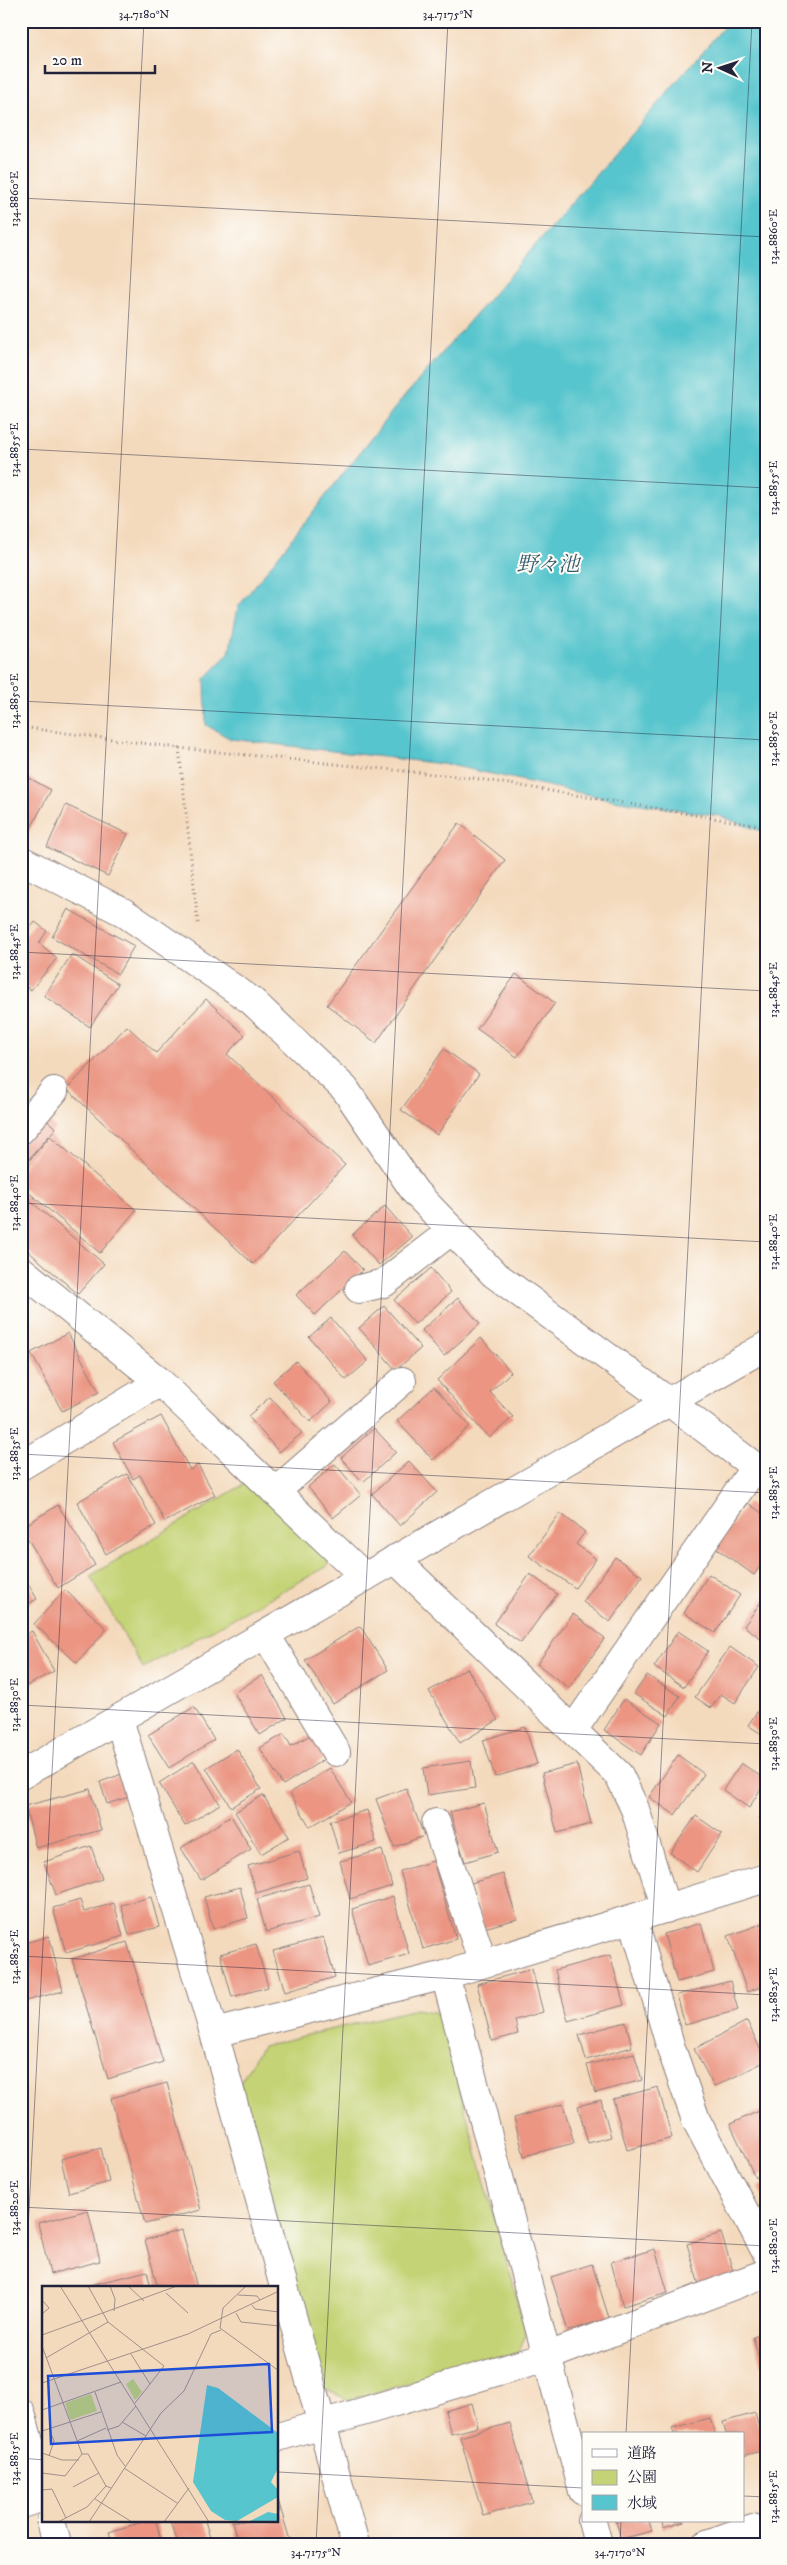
<svg xmlns="http://www.w3.org/2000/svg" width="787" height="2565" font-family="'IM FELL DW Pica','Noto Serif JP',serif">
<style>
.green{fill:#c4d375;stroke:#737a58}
.water{fill:#57c5cd;stroke:#3c7484}
.building{fill:#eb9582}
.lines{fill:none;stroke-linecap:round;stroke-linejoin:round}
.minor-casing{stroke:#8b7e7c;stroke-width:30}
.tertiary-casing{stroke:#8b7e7c;stroke-width:30}
.path{stroke:#8b7e7c;stroke-width:3;stroke-dasharray:1 4;stroke-linecap:butt}
.minor{stroke:#fff;stroke-width:28}
.tertiary{stroke:#fff;stroke-width:28}
.ticks{fill:none;stroke:#22223b;stroke-width:1;stroke-opacity:0.45}
.labels{text-anchor:middle;stroke-width:4;stroke-linejoin:round;paint-order:stroke}
.water-label{font-size:21px;font-style:italic;fill:#355b6e;stroke:#fdfcf7}
.inset-road{fill:none;stroke:#a09089;stroke-width:1}
.view{fill:#1d4ed8;fill-opacity:0.15;stroke:#1d4ed8;stroke-width:2.5}
.inset-edge{fill:none;stroke:#22223b;stroke-width:2.5}
.neatline{fill:none;stroke:#22223b;stroke-width:2}
.ticks-label{font-size:12px;text-anchor:middle;fill:#22223b}
</style>
<rect width="100%" height="100%" fill="#fdfcf7"/>
<filter id="ink" filterUnits="userSpaceOnUse"><feTurbulence type="fractalNoise" baseFrequency=".02" numOctaves="2"/><feDisplacementMap in="SourceGraphic" scale="10" xChannelSelector="R" yChannelSelector="G"/><feConvolveMatrix kernelMatrix="1 2 1 2 8 2 1 2 1" color-interpolation-filters="sRGB"/></filter>
<filter id="wash" filterUnits="userSpaceOnUse"><feTurbulence type="fractalNoise" baseFrequency=".0096" numOctaves="4" result="noise"/><feDisplacementMap in="SourceGraphic" scale="20" xChannelSelector="R" yChannelSelector="G"/><feGaussianBlur stdDeviation="1.12" result="paint"/><feColorMatrix in="noise" values="0 0 0 0 0 0 0 0 0 0 0 0 0 0 0 0 0 1.4 0 .05"/><feComposite in="paint" operator="in"/></filter>
<g filter="url(#wash)">
<rect width="100%" height="100%" fill="#f4dabd"/>
<path class="green" d="M246,1483L328,1550V1566L143,1668L90,1576Z
M416,2009L439,2013L526,2334L518,2353L349,2400L322,2388L240,2082L262,2046Z"/>
<path class="water" d="M729,21H766V833L720,816L614,800L450,765L231,739L206,725L205,679L229,653L238,607L398,404Z"/>
<g id="blocks">
<path class="building" d="M22,774L51,790L25,839L21,837Z
M66,805L128,834L108,876L47,847Z
M459,823L505,860L376,1043L327,1005Z
M68,909L134,946L118,974L52,937Z
M35,922L47,931L39,943L57,958L31,990L25,986L21,991V940Z
M72,954L118,984L90,1027L44,996Z
M516,974L555,1003L517,1057L477,1029Z
M206,999L245,1035L227,1054L345,1165L253,1264L67,1089L127,1026L156,1053Z
M444,1049L479,1074L437,1135L401,1110Z
M45,1119L56,1128L21,1168V1147Z
M50,1136L136,1210L100,1253L21,1186V1170Z
M21,1193L104,1264L78,1294L21,1245Z
M385,1206L412,1237L379,1265L352,1235Z
M345,1251L363,1270L315,1315L296,1295Z
M431,1268L451,1292L415,1324L394,1300Z
M458,1298L480,1324L444,1356L422,1330Z
M384,1306L421,1348L396,1370L359,1328Z
M331,1318L368,1361L346,1380L309,1337Z
M68,1333L99,1392L62,1411L31,1353Z
M481,1338L511,1372L490,1392L513,1417L489,1438L437,1380Z
M296,1361L332,1402L310,1422L273,1381Z
M434,1387L470,1426L433,1460L397,1421Z
M270,1397L302,1433L279,1452L248,1416Z
M161,1416L190,1470L198,1465L215,1495L165,1522L140,1475L133,1479L113,1442Z
M374,1428L396,1452L363,1482L341,1458Z
M409,1461L437,1492L400,1526L372,1494Z
M335,1464L361,1495L333,1518L308,1487Z
M127,1474L156,1525L106,1554L77,1502Z
M748,1503L766,1516V1558L754,1575L716,1548Z
M58,1505L95,1565L58,1588L21,1528Z
M560,1513L585,1532L576,1544L596,1559L575,1588L529,1556Z
M615,1557L642,1576L610,1622L583,1602Z
M530,1574L557,1594L521,1643L494,1624Z
M709,1574L740,1595L715,1633L684,1613Z
M25,1578L37,1599L21,1608V1580Z
M65,1590L107,1629L77,1663L34,1624Z
M766,1595V1642L744,1626Z
M573,1614L605,1638L569,1688L537,1664Z
M360,1626L388,1670L333,1704L305,1660Z
M32,1631L54,1671L21,1689V1637Z
M678,1631L708,1651L684,1687L654,1667Z
M730,1647L759,1667L735,1703L721,1694L711,1708L695,1697Z
M467,1668L498,1720L460,1743L429,1691Z
M262,1675L287,1718L260,1735L234,1693Z
M647,1675L680,1696L668,1716L634,1694Z
M624,1699L661,1723L641,1755L604,1730Z
M766,1699V1737L748,1725Z
M194,1707L214,1740L169,1768L148,1735Z
M525,1727L537,1764L495,1777L483,1740Z
M284,1734L291,1746L312,1734L326,1758L283,1785L260,1748Z
M237,1749L261,1789L231,1807L206,1768Z
M678,1755L704,1774L675,1815L649,1797Z
M194,1761L220,1804L185,1826L159,1783Z
M471,1761L475,1788L427,1795L423,1768Z
M741,1763L766,1780L749,1808L723,1790Z
M577,1764L591,1824L557,1833L542,1773Z
M330,1768L351,1802L310,1827L290,1793Z
M122,1774L129,1797L107,1804L100,1782Z
M406,1788L424,1836L394,1847L376,1799Z
M90,1789L101,1830L36,1848L25,1806Z
M263,1795L289,1837L261,1854L235,1812Z
M484,1803L498,1852L465,1862L450,1812Z
M766,1809V1823L759,1818Z
M367,1810L376,1842L339,1853L330,1821Z
M231,1816L251,1849L201,1880L181,1848Z
M696,1816L722,1834L697,1872L670,1853Z
M91,1846L102,1879L56,1895L44,1862Z
M382,1850L392,1886L350,1899L340,1861Z
M299,1851L307,1878L256,1893L248,1866Z
M433,1861L456,1939L423,1949L400,1871Z
M503,1874L517,1919L484,1928L471,1883Z
M309,1884L319,1917L266,1932L257,1899Z
M240,1887L248,1918L213,1929L204,1897Z
M393,1896L409,1954L368,1966L352,1909Z
M151,1897L159,1927L129,1935L121,1905Z
M80,1900L84,1912L114,1903L123,1936L66,1953L53,1908Z
M701,1923L714,1972L677,1982L664,1934Z
M764,1923L766,1985L747,1992L728,1936Z
M49,1936L63,1991L21,2002V1944Z
M323,1937L335,1977L285,1992L273,1951Z
M127,1942L163,2062L108,2079L72,1959Z
M256,1944L268,1987L232,1997L220,1954Z
M610,1955L624,2005L568,2021L555,1970Z
M532,1969L543,2012L515,2020L518,2034L492,2041L477,1984Z
M730,1981L738,2010L685,2025L677,1995Z
M747,2021L766,2061L714,2087L694,2049Z
M626,2022L632,2047L586,2060L579,2035Z
M634,2053L642,2080L595,2093L587,2065Z
M167,2083L201,2210L145,2224L111,2098Z
M658,2087L672,2138L627,2150L613,2099Z
M601,2100L611,2137L588,2143L578,2106Z
M563,2104L574,2143L524,2156L514,2118Z
M766,2108V2172L755,2177L730,2124Z
M101,2148L109,2182L69,2193L61,2159Z
M766,2183V2203L758,2187Z
M88,2210L100,2261L50,2274L38,2223Z
M182,2230L197,2288H158L145,2240Z
M721,2233L734,2274L699,2285L687,2244Z
M655,2249L668,2293L623,2306L611,2262Z
M592,2264L609,2318L568,2331L551,2277Z
M147,2271L151,2288H82V2287Z
M766,2333V2377L765,2378L753,2337Z
M472,2403L478,2427L451,2434L445,2411Z
M755,2413L765,2450L743,2456V2434H726L723,2422Z
M710,2418L715,2434H674L672,2428Z
M510,2423L532,2502L483,2516L460,2437Z
M278,2500L291,2544H238L232,2521H278Z
M145,2521H156L162,2544H113L109,2532Z
M170,2521H205L212,2544H177Z
M616,2521H649L652,2531L621,2539Z
M662,2521H684V2522L663,2528Z"/>
</g>
</g>
<g filter="url(#ink)">
<use href="#blocks" fill-opacity="0" stroke="#8b7e7c" stroke-width="1"/>
<g class="lines">
<g class="minor-casing">
<path id="minor" d="M21,860L123,912L252,1001L345,1089L415,1192L494,1274L668,1401
M21,1130L54,1091
M21,1270L160,1382L21,1466
M359,1289L384,1283L452,1230
M160,1382L365,1577
M275,1492L402,1381
M395,1559L619,1775L635,1809L666,1909
M266,1635L336,1752
M119,1719L214,2033L355,2544
M573,1730L755,1467
M436,1823L483,1963
M633,1919L671,2048L696,2120L766,2252
M445,1975L583,2491
M214,2033L445,1975L766,1878
M278,2437L546,2357L766,2273
M21,2504L44,2497
M592,2521L598,2544
M707,2544L753,2528L766,2537"/>
</g>
<g class="tertiary-casing">
<path id="tertiary" d="M668,1401L766,1475
M21,1775L766,1346
M21,2413L44,2496
M51,2521L57,2544"/>
</g>
<path class="path" d="M21,727L179,748L473,778L755,825L766,829
M179,748L198,923"/>
<use href="#minor" class="minor"/>
<use href="#tertiary" class="tertiary"/>
</g>
</g>
<path class="ticks" d="M21,198L766,237M21,449L766,488M21,701L766,740M21,952L766,991M21,1203L766,1242M21,1454L766,1493M21,1705L766,1744M21,1956L766,1995M21,2207L766,2246M21,2363L144,21M626,2434L752,21M21,2458L44,2460M278,2472L583,2488M743,2496L766,2497M316,2544L448,21M620,2544L621,2521"/>
<g class="labels">
<g class="water-label">
<text x="548" y="571">野々池</text>
</g>
</g>
<g transform="translate(42 2286)">
<rect width="236" height="236" fill="#f4dabd"/>
<path d="M91,93L100,106L93,114L84,98ZM49,108L55,125L28,134L23,117Z" fill="#c4d375"/>
<path d="M165,99L176,102L236,147V182L229,196L236,204V211L195,235L183,234L169,225L151,196ZM226,226L236,228V236H206Z" fill="#57c5cd"/>
<path class="inset-road" d="M18,0L167,236M46,0L66,36L122,80L108,98L89,68M68,0L73,13L72,25M86,0L102,15M204,0L181,22L178,42L237,85M124,7L146,27M196,9L215,10L218,14M210,19L213,23L237,26M194,27L199,36L237,40M0,28L7,22L0,14M0,49L135,0M0,60L40,168L23,190L0,187M4,72L66,36M0,97L146,48L237,5M53,106L75,169L83,180M93,117L108,98M0,124L79,96M80,136L104,150M65,144L77,140L94,120M0,145L59,126M35,155L64,142M0,167L20,174H37M40,168H46L64,200M7,170L12,155L7,142M82,182L135,217M31,201L57,187M0,204L10,203L24,232M53,213L90,236M16,236L45,221L64,200L69,202M47,236L119,127L142,105L169,48L179,44M122,236L147,202"/>
<path class="view" d="M227,78L230,146L9,158L6,90Z"/>
<rect width="236" height="236" class="inset-edge"/>
</g>
<rect width="787" height="2565" fill="none" stroke="#fdfcf7" stroke-width="55"/>
<rect x="582" y="2432" width="162" height="90" fill="#fdfcf7" stroke="#a5a5ac"/>
<rect x="592" y="2449" width="25" height="8" fill="#ffffff" stroke="#a5a5ac"/>
<text x="627" y="2458" font-size="15" fill="#22223b">道路</text>
<rect x="592" y="2470" width="25" height="15" fill="#c4d375" stroke="#a5a5ac"/>
<text x="627" y="2482" font-size="15" fill="#22223b">公園</text>
<rect x="592" y="2495" width="25" height="15" fill="#57c5cd" stroke="#a5a5ac"/>
<text x="627" y="2508" font-size="15" fill="#22223b">水域</text>
<g transform="translate(720 68) rotate(273)" stroke="#fdfcf7" stroke-width="4" paint-order="stroke">
<path d="M0-4L9 19L0 12L-9 19Z" fill="#22223b"/>
<text y="-8" font-size="14" font-weight="bold" text-anchor="middle" fill="#22223b">N</text>
</g>
<path d="M45 65v8h110v-8" fill="none" stroke="#22223b" stroke-width="2.5"/>
<text x="52" y="65" font-size="15" fill="#22223b" stroke="#fdfcf7" stroke-width="4" paint-order="stroke">20 m</text>
<rect x="28" y="28" width="732" height="2510" class="neatline"/>
<g class="ticks-label">
<text x="144" y="18">34.7180°N</text>
<text x="448" y="18">34.7175°N</text>
<text transform="translate(14 199) rotate(-90)" y="4">134.8860°E</text>
<text transform="translate(773 237) rotate(-90)" y="4">134.8860°E</text>
<text transform="translate(14 450) rotate(-90)" y="4">134.8855°E</text>
<text transform="translate(773 488) rotate(-90)" y="4">134.8855°E</text>
<text transform="translate(14 701) rotate(-90)" y="4">134.8850°E</text>
<text transform="translate(773 739) rotate(-90)" y="4">134.8850°E</text>
<text transform="translate(14 952) rotate(-90)" y="4">134.8845°E</text>
<text transform="translate(773 990) rotate(-90)" y="4">134.8845°E</text>
<text transform="translate(14 1203) rotate(-90)" y="4">134.8840°E</text>
<text transform="translate(773 1242) rotate(-90)" y="4">134.8840°E</text>
<text transform="translate(14 1454) rotate(-90)" y="4">134.8835°E</text>
<text transform="translate(773 1493) rotate(-90)" y="4">134.8835°E</text>
<text transform="translate(14 1705) rotate(-90)" y="4">134.8830°E</text>
<text transform="translate(773 1744) rotate(-90)" y="4">134.8830°E</text>
<text transform="translate(14 1957) rotate(-90)" y="4">134.8825°E</text>
<text transform="translate(773 1995) rotate(-90)" y="4">134.8825°E</text>
<text transform="translate(14 2208) rotate(-90)" y="4">134.8820°E</text>
<text transform="translate(773 2246) rotate(-90)" y="4">134.8820°E</text>
<text transform="translate(14 2459) rotate(-90)" y="4">134.8815°E</text>
<text transform="translate(773 2497) rotate(-90)" y="4">134.8815°E</text>
<text x="316" y="2556">34.7175°N</text>
<text x="620" y="2556">34.7170°N</text>
</g>
</svg>
